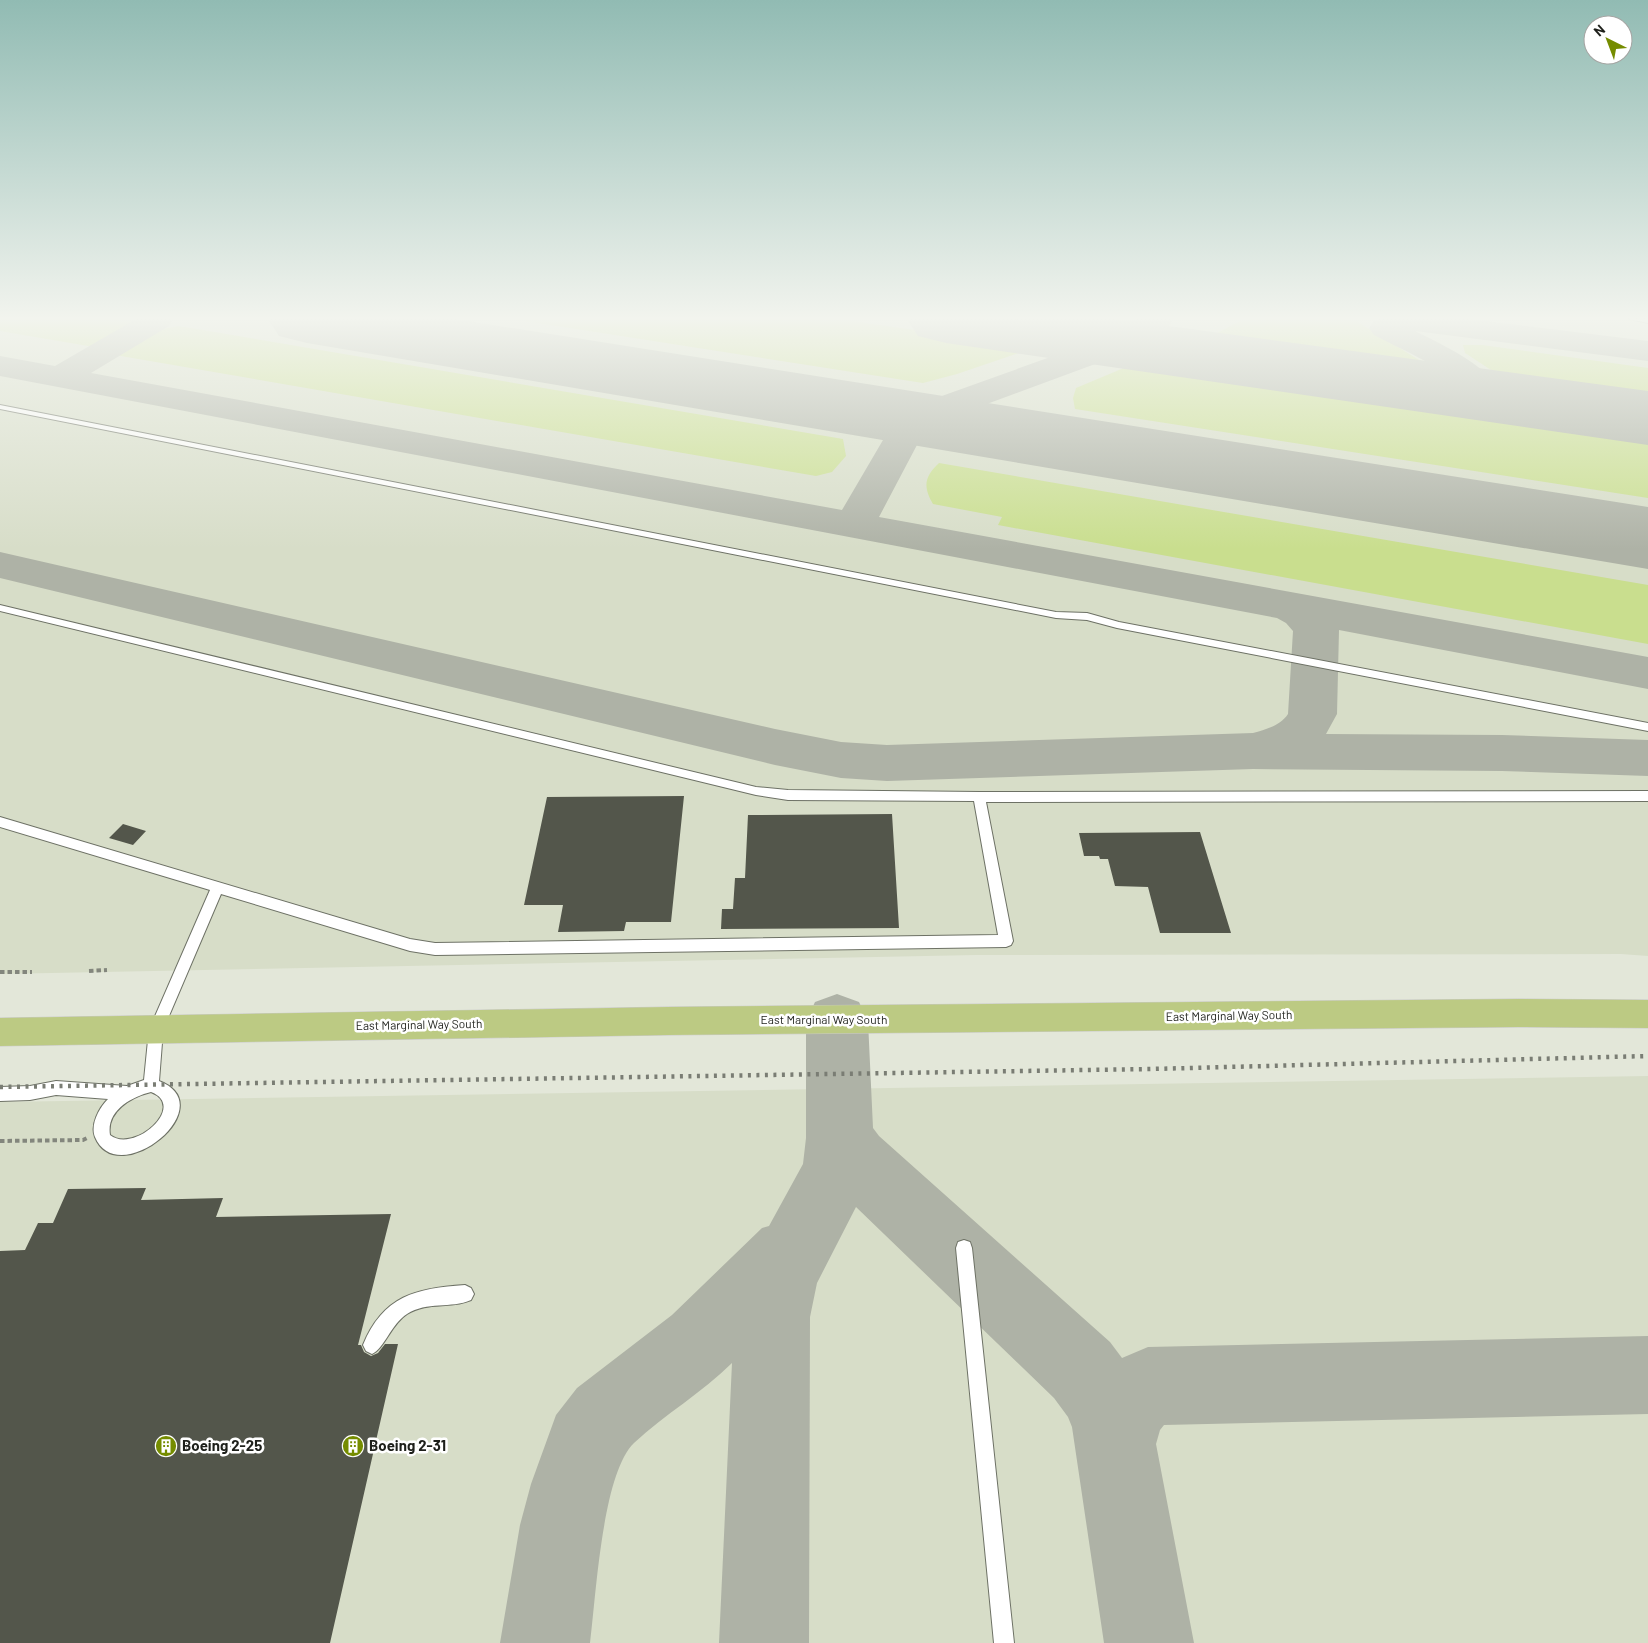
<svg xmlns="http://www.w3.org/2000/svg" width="1648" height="1643" font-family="Barlow,sans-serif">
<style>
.built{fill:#d7ddc8}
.green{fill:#c9de8e}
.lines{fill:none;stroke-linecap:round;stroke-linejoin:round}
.taxiway{fill:#aeb2a6;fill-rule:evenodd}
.runway{fill:#aeb2a6;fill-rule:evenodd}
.building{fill:#53564b}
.service-casing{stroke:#6d7165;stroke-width:2}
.primary-casing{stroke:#c9c9c8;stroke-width:1}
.path{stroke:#83867d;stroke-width:4;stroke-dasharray:4.5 3;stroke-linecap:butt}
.service{fill:#fff;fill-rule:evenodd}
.primary{fill:#bcca83;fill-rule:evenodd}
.rail{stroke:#7a7d74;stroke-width:4.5;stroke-dasharray:3 5.5;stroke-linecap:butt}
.labels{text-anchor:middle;stroke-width:5;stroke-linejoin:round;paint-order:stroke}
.street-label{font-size:12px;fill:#1d1f1a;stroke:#fff}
.near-poi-label{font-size:15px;font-weight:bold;fill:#1d1f1a;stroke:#fff;text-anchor:start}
</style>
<rect width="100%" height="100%" fill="#e3e7d9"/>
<path class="built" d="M0,319H1648V956L1621,954L976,955L0,974Z
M1648,1076V1643H0V1102Z"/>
<path class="green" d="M0,319H128L132,320L129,327L94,347L0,331Z
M512,319H837L1036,347L957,374L923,383Z
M1248,319H1339L1356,321L1440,373L1206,339L1238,322Z
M179,326L843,439L846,456L832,472L816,476L115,355L157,330Z
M1463,345H1482L1648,368V402L1511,383L1465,353Z
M1138,362L1648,436V498L1075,409L1073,398L1076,388Z
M939,463L1648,585V644L998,525L1002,517L933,504C923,487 924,477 939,463Z"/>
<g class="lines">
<path class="taxiway" d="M136,319H174L169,326L91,373L842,510L900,411L1109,336L1137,319H1174L1169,326L1133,350L927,426L879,517L1648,657V689L1339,630L1337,714L1326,734L1502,735L1648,740V776L1502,771L1253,769L887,781L841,778L775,765L0,578V552L775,729L841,742L887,745L1253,733C1266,729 1280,726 1288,714L1293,631L1286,623L1277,618L0,376V356L55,366Z
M1379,319H1469L1648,341V361L1415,331C1449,348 1484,364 1505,395L1500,402L1488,405L1476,402C1453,370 1408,353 1374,335L1369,328L1374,321Z
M837,994L859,1002L868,1021L873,1128L879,1136L1110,1342L1122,1358L1148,1347L1648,1336V1414L1164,1425L1160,1430L1156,1444L1194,1643H1104L1072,1427L1068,1417L1054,1398L856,1207L817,1283L810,1317L809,1643H719L732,1363C702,1393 665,1414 634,1443C602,1474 596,1597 590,1643H500L520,1525L531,1484L556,1415L577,1388L672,1315L762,1228L769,1226L803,1164L806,1138V1021L815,1002Z"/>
<path class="runway" d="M268,319H455L1648,507V569L307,343L279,336Z
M907,319H1117L1648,391V445L946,343L918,336Z"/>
</g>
<path class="building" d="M684,796L671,922H626L624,931L558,932L563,905H524L547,797Z
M892,814L899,928L721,929L722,909H733L735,878H745L748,815Z
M123,824L146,831L133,845L109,838Z
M1200,832L1231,933H1160L1148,887L1115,886L1108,859H1100L1099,856H1084L1079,833Z
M146,1188L141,1200L223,1198L216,1217L391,1214L358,1345H361L364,1352L371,1356L378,1353L385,1344H398L330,1643H0V1251L25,1250L38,1223H53L68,1189Z"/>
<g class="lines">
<g class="service-casing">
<path id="service" d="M1629,319H1648V323Z
M0,405L1056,612L1087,613L1119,622L1648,723V731L1117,628L1087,620L1056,618L0,409Z
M0,605L756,787L788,790L979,792L1648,791V801L986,802L1013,941L1011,945L1006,947L435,955L410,951L221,894L163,1030L159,1081C224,1106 118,1192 95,1137C90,1125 99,1108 108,1099L56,1095L30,1100L0,1101V1087L30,1086L56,1081L127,1086L144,1080L149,1030L210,890L0,827V817L410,939L435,943L998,935L974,801L788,800L756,795L0,611ZM151,1092C188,1106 134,1154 110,1135C106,1111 131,1097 151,1092Z
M964,1240L970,1242L972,1248L1014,1643H994L956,1248L958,1242Z
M465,1285L471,1288L474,1294L471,1300C451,1309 427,1301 407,1314C391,1324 384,1349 372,1354L366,1351L363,1345C383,1296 416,1288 465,1285Z"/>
</g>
<g class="primary-casing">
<path id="primary" d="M1518,999L1648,1000V1028L1518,1027L668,1035L0,1046V1018L668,1007Z"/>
</g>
<path class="path" d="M89,971L107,970
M0,972H32
M0,1141L83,1140L87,1138"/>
<use href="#service" class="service"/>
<use href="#primary" class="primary"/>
<path class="rail" d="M0,1087L1151,1069L1648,1056"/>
</g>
<linearGradient id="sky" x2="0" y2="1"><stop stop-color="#91bbb3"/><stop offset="0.58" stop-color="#f2f4ee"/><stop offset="1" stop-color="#f2f4ee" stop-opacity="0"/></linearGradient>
<rect width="1648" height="549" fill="url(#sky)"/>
<defs>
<g id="building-disc" transform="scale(1.125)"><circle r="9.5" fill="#758c00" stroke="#fff"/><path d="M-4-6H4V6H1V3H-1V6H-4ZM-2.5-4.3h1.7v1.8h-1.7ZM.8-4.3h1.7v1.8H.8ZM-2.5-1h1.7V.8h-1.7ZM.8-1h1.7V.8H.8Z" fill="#fff"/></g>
</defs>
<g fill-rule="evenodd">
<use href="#building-disc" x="166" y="1446"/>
<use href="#building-disc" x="353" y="1446"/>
</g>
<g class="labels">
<g class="street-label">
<text transform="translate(1229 1016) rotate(-1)" y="4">East Marginal Way South</text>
<text x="824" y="1024">East Marginal Way South</text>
<text transform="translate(419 1025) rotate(-1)" y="4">East Marginal Way South</text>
</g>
<g class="near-poi-label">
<text x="182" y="1451">Boeing 2-25</text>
<text x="369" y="1451">Boeing 2-31</text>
</g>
</g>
<g transform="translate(1608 40) rotate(318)"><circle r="24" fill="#ffffff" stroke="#a5a5a3"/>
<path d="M0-4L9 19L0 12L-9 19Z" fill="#758c00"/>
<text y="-8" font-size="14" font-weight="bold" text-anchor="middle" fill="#1d1f1a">N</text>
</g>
</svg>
